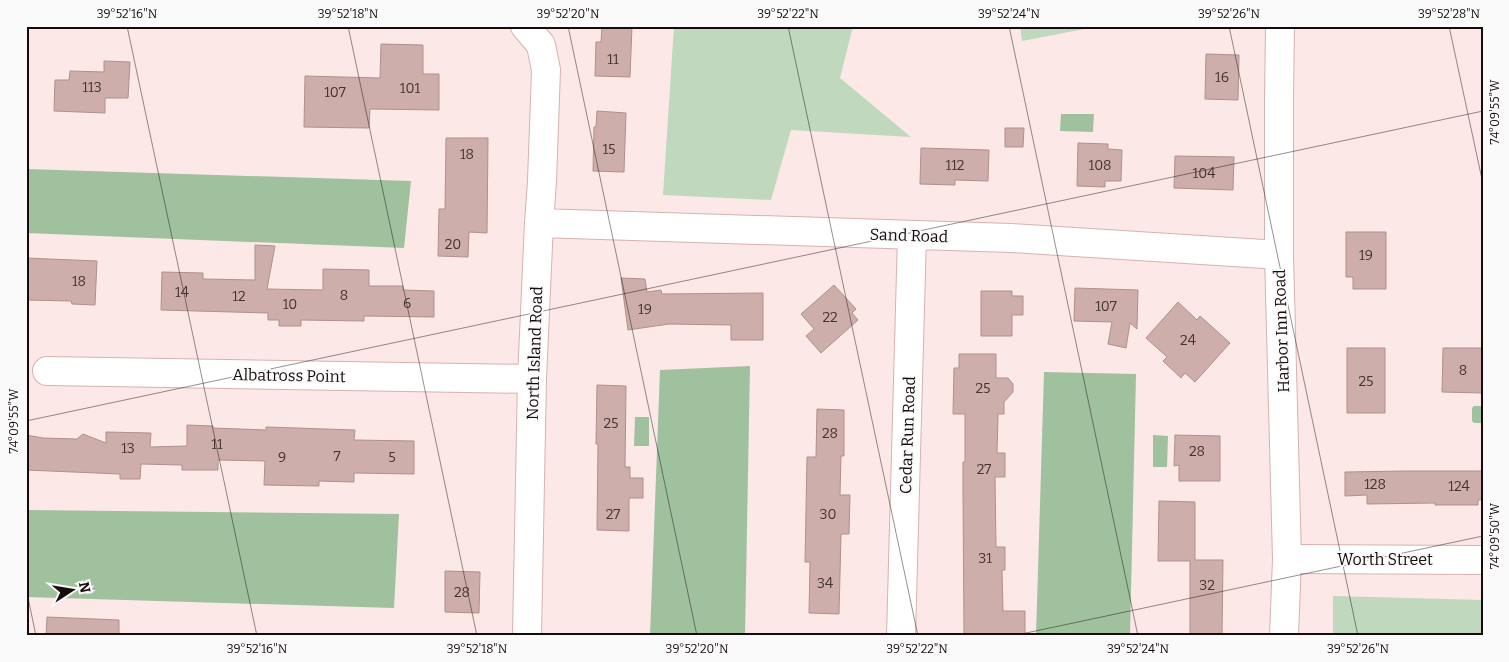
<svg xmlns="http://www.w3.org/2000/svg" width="1509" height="662" font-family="Bitter,serif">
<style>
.green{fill:#bfd8be}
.water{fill:#9fc19e}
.building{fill:#ceaeab;stroke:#af908d}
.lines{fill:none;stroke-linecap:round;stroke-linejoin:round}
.minor-casing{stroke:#d4b3b1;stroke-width:30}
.major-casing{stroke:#d4b3b1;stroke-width:30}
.minor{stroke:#fff;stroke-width:28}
.major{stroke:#fff;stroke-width:28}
.ticks{fill:none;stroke:#170c0b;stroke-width:1;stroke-opacity:0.45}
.labels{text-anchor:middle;stroke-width:4;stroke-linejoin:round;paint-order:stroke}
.number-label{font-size:14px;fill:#453433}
.street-label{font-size:16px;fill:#170c0b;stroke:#fafafa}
.neatline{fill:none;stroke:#170c0b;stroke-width:2}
.ticks-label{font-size:12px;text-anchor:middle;fill:#170c0b}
</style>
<rect width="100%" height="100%" fill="#fce8e6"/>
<path class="green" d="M674,26H853L840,78L911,137L791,130L771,200L663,195Z
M1020,26H1100L1022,41Z
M1333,596L1483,600V636H1333Z"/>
<path class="water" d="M1061,114H1094L1093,132L1060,131Z
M26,169L411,181L404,248L26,233Z
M750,366L745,636H650L660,370Z
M1044,372L1136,374L1130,636H1036Z
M1474,406H1483V423H1474L1472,421V408Z
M635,417H649V446H634Z
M1153,435L1168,436L1167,467H1153Z
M26,510L399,514L394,608L26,597Z"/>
<path class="building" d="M602,26H632L630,77L595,76L596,42H601Z
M381,44L423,45V74H439V110L370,109L369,128L304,127L305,76L380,78Z
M1206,54L1239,55L1238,100L1205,99Z
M104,61L130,62L128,98H105V113L54,111L55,80H69L70,71L104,72Z
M597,111L626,113L624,172L593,171L594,127H596Z
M1005,128H1024L1023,147H1005Z
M446,138H488L487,233L469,232L468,257L438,256L439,209H445Z
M1078,143L1108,144V149L1122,150L1121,181H1105V187L1077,186Z
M921,148L989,150L988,181L955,180V185L920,184Z
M1175,156L1234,157L1233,190L1174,188Z
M1346,232H1386V289H1353V277H1346Z
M255,245L275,246L267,289L323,290V269L369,270V286H403V290L434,291V317L364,316V321L301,320V326H279V320H268V313L161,310L162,272L203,273V279L255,280Z
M26,258L97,261L95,305L72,304L71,301L26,300Z
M621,278L645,279L647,292L661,290L662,294L763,293V340H731V325L669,324L628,330Z
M834,285L856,309L852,313L858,320L821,353L806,336L814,329L801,314Z
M1075,288L1138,290L1137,329L1130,323L1126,348L1108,344L1112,322L1074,321Z
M981,291H1012V296H1023V315H1012V336H981Z
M1178,302L1197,320L1200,316L1230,343L1195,382L1185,373L1181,378L1163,361L1167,357L1146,338Z
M1347,348H1385V413H1347Z
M1443,348H1483V393L1442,392Z
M959,354H996V378H1008L1013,384V392L1004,402V414H998L997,453H1005V477H995L996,547H1005V570H1002L1003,611H1025V636H964L963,492V462H965V414H953L954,368H959Z
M597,385L626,386L625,467H630V478H643V498H629V531L597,530L598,444H596Z
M817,409L844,410V456H841L840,495H850L849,534H841L839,614L809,613L810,562H805L807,457H816Z
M187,425L213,426V428L266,430V427L355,430L354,440L414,441V474L354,473V482L319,481V486L264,485L265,461L218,460V470H182V465L141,464L140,479H120V474L26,470V435L43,438L77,439L83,434L106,443V432L151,433L150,447L187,446Z
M1175,435L1220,436V481H1179V465L1174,466Z
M1404,471H1483V500H1478V505H1435V503L1367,504V495L1345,496V472Z
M1159,501L1195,502V560H1223L1222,636H1190V561H1158Z
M445,571L480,572L479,613L445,612Z
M47,617L119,620V636H46Z"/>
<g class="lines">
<g class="minor-casing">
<path id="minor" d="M525,26L541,45L546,70L542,181L539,223L532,379L527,636
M539,223L1011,238L1279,255
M47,371L532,379
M1287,559L1483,560
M901,636L912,235"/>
</g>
<g class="major-casing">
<path id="major" d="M1280,26L1279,99V255L1287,559L1284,636"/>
</g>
<use href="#minor" class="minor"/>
<use href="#major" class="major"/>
</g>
<path class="ticks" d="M127,26L257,636M348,26L477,636M568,26L697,636M788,26L918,636M1009,26L1138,636M1229,26L1358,636M1449,26L1483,184M26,421L1483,111M26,588L36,636M1012,636L1483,536"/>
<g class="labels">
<g class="number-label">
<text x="613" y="64">11</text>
<text x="1222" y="82">16</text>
<text x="92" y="92">113</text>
<text x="410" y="93">101</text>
<text x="335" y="97">107</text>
<text x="609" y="154">15</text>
<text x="467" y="159">18</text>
<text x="955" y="170">112</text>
<text x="1100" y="170">108</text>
<text x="1204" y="178">104</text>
<text x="453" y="249">20</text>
<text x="1366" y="260">19</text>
<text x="79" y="286">18</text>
<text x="182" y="297">14</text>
<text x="344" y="300">8</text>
<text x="239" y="301">12</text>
<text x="407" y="308">6</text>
<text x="290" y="309">10</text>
<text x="1106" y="311">107</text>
<text x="645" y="314">19</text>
<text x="830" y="322">22</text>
<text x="1188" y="345">24</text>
<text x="1463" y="375">8</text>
<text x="1366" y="386">25</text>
<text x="983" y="393">25</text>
<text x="611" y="428">25</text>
<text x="830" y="438">28</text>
<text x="217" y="449">11</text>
<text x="128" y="453">13</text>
<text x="1197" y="456">28</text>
<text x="337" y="461">7</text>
<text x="282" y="462">9</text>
<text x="392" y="462">5</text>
<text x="984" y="474">27</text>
<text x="1375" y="489">128</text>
<text x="1459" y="491">124</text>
<text x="613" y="519">27</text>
<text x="828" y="519">30</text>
<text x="985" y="563">31</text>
<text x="825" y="588">34</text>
<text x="1207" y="590">32</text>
<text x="462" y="597">28</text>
</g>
<g class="street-label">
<text transform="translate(909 235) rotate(2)" y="6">Sand Road</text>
<text transform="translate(1281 331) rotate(-92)" y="6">Harbor Inn Road</text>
<text transform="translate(534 353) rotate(-88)" y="6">North Island Road</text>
<text transform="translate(289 375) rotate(1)" y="6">Albatross Point</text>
<text transform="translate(907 435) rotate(-88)" y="6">Cedar Run Road</text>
<text x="1385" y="565">Worth Street</text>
</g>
</g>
<rect width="1509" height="662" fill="none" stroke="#fafafa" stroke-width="55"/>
<g transform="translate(72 590) rotate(78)" stroke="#fafafa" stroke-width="4" paint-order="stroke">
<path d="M0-4L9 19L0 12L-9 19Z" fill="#170c0b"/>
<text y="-8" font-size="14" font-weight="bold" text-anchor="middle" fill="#170c0b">N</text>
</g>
<rect x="28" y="28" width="1454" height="606" class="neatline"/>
<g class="ticks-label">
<text x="127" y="18">39°52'16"N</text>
<text x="348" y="18">39°52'18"N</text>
<text x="568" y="18">39°52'20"N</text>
<text x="788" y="18">39°52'22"N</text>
<text x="1009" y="18">39°52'24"N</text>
<text x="1229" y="18">39°52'26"N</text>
<text x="1449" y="18">39°52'28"N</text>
<text transform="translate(1495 112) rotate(-90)" y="4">74°09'55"W</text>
<text transform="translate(14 421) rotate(-90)" y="4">74°09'55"W</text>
<text transform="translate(1495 536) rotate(-90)" y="4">74°09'50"W</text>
<text x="257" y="653">39°52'16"N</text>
<text x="477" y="653">39°52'18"N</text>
<text x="697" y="653">39°52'20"N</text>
<text x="917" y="653">39°52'22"N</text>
<text x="1138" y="653">39°52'24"N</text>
<text x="1358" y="653">39°52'26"N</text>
</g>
</svg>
